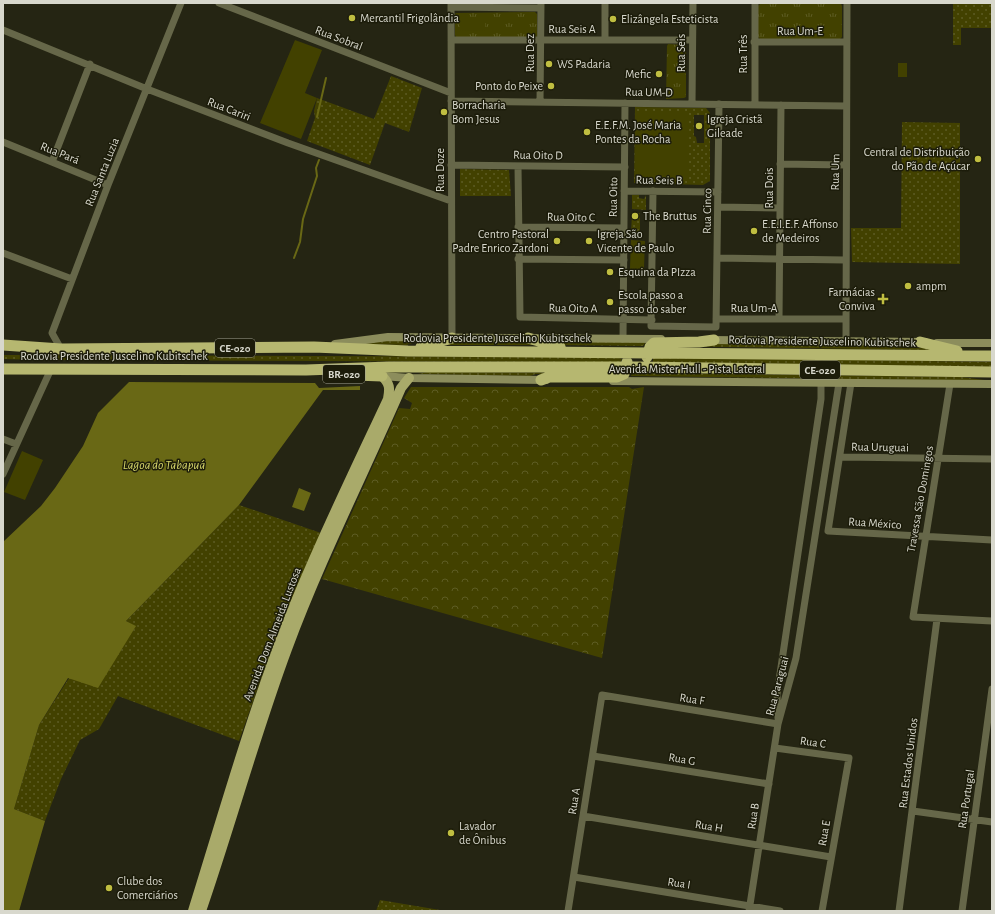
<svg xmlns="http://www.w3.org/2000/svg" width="995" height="914" font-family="'Alegreya Sans',sans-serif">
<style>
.grass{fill:url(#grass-dots);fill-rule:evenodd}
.forest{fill:url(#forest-crowns)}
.park{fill:url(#park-tufts)}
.garden{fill:#424100}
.water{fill:#696815}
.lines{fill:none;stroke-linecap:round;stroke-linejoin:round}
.stream{stroke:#696815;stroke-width:2}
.minor{stroke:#666749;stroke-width:7}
.secondary{stroke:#8c8d5c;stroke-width:8}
.primary{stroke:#a9aa6a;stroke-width:10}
.trunk{stroke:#b6b770;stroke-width:11}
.poi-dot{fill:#c0be41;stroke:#1c1c0a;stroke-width:1.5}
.labels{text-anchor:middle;stroke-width:3;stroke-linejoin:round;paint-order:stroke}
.shield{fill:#1c1c0a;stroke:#a0a092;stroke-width:1}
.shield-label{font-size:11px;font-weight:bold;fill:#d8d8cd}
.poi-label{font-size:12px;fill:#d8d8cd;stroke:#1c1c0a;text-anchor:start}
.street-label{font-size:12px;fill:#d8d8cd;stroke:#1c1c0a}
.water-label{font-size:13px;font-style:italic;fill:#d5d56a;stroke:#1c1c0a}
</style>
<defs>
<pattern id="grass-dots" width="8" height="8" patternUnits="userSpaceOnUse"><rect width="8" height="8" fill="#424100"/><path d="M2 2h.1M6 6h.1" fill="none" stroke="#5d5c24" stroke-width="1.8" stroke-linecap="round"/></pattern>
<pattern id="forest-crowns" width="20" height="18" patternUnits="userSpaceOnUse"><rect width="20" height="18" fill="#424100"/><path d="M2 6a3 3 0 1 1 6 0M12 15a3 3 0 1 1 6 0" fill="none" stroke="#5d5c24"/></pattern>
<pattern id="park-tufts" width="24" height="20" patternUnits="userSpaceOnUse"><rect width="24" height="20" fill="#424100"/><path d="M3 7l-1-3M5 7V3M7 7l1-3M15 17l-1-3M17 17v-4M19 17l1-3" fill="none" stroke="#5d5c24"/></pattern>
</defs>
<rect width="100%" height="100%" fill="#252513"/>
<path class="grass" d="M953,3H992V28H961V45H953Z
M391,76L422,88L409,132L385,123L370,165L307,141L315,118L314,111L317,98L374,119Z
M635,107L706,108L710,113V181L703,185L634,183ZM694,115H704V143H697L696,137L694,136Z
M902,122L960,123V264L852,262L851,228H901Z
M460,169L509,170L511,196H460Z
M632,195H639V198L644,199L646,195V210L632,209Z
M632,213H640V234H631Z
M630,268H644V276H630Z
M374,341H420L406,345L361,344Z
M467,341L530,342L541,345H441L449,342Z
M553,342H646L643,346L563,345Z
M704,343L896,346L903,348H929V350L657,346Z
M3,355L615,357L622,359L620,362H611L39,360L3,359Z
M653,357L992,362V367L653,362Z
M428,372L617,373L536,374L530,376L418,374Z
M632,373L961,377L992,381L631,376Z
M239,505L321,533L279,629H275L273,634L276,637L239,741L118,696L99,729L80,740L61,779L45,821L14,809L39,725L69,678L135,626L126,621Z
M380,900L446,911H376Z"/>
<path class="forest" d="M411,387H629L632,389L644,387L602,658L322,579L399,408L410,409L412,403L404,398Z"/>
<path class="park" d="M760,4H841L842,6V37L840,39H760L758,37V6Z
M535,12L537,14V36L535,38L456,37L455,35V14L456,13Z
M668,44L684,45L686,46V97L684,98L666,99L667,46Z"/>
<path class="garden" d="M460,18H485V31L460,30Z
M295,40L322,50L305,93L317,98L301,139L260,123Z
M898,63H907V77H898Z
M637,113H687V181L637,180Z
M631,240L645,241L644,268H630Z
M22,451L43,460L25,500L4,492Z"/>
<path class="water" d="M129,382L315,383L319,388L360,386V390H323L239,505L126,621L136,626L98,688L68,678L39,725L14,809L45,821L19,911H3V542L41,506L55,488L83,446L98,413Z
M299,488L311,493L304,511L292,507Z"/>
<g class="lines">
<path class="stream" d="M317,117L326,78
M294,258L300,242L303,219L317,176L316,168L319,160"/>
<path class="minor" d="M219,3L451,93
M451,3L452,338
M605,3V40
M451,7L541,8
M3,30L147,89L288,143L451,201
M451,40H692
M754,42H847
M451,101L846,106
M540,102L541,3
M692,104L693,3
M755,105V3
M3,142L108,185
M52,162L90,64
M780,164L846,165
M451,165L625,167
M518,166L520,317L652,320
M624,191L718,192
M653,191L651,326L716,327L719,104
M718,207L780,208
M518,227L624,228
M3,253L72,279
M717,258L845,260
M518,259L624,260
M716,319H846
M779,319L781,105
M623,339L625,103
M846,341L847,3
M61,349L52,333L108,185L181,3
M851,383L828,531L992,540
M950,384L913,617L992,621
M3,439L16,444
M841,457L992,459
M3,474L51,369
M778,718L777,694L821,399V382
M775,748L849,758L822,911
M593,756L769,784
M913,811L992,822
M583,816L831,857
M574,877L780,911
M568,911L602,695L778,724
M749,911L778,724L796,658L839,383
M899,911L937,619
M962,911L992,689"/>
<path class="secondary" d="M709,340L925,342
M937,343H992
M335,344L388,337L661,339
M382,376L409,378L546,380
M613,381L992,384"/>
<path class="primary" d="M193,911C222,818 249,723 284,631C315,552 352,476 388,399C390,388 390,384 382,376
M201,911C231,824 255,735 287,649C320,560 363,475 401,388L409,378"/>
<path class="trunk" d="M528,338L560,347
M920,342L957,351
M3,345L61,349L314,347L408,351L992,356
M421,347L452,338
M647,357L650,347L654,343L699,342L714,340
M3,369L306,370L389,367H636L992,372
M355,375L382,376
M541,380L549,377H617L624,374L627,362"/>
</g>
<g class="poi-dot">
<circle cx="352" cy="18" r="4"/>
<circle cx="613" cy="19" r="4"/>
<circle cx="549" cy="64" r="4"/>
<circle cx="659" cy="74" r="4"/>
<circle cx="551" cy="86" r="4"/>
<circle cx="444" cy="112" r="4"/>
<circle cx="699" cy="126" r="4"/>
<circle cx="587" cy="132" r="4"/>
<circle cx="978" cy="159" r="4"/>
<circle cx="635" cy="216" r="4"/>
<circle cx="754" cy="231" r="4"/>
<circle cx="557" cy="241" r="4"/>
<circle cx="589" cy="241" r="4"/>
<circle cx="610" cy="272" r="4"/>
<circle cx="908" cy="286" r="4"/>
<path d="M881 293h4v4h4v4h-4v4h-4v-4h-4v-4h4z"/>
<circle cx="610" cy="302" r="4"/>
<circle cx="451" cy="833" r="4"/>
<circle cx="109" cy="888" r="4"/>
</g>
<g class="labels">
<g class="shield">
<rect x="215" y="339" width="40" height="18" rx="3"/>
<rect x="800" y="361" width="40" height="18" rx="3"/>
<rect x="323" y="365" width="42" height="18" rx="3"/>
</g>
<g class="shield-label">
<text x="235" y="352">CE-020</text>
<text x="820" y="374">CE-020</text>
<text x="344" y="378">BR-020</text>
</g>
<g class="poi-label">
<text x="360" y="22">Mercantil Frigolândia</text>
<text x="621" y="23">Elizângela Esteticista</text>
<text x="557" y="68">WS Padaria</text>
<text x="651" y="78" text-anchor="end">Mefic</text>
<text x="543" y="90" text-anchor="end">Ponto do Peixe</text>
<text x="452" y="109">Borracharia<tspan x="452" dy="14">Bom Jesus</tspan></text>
<text x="707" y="123">Igreja Cristã<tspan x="707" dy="14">Gileade</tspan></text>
<text x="595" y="129">E.E.F.M. José Maria<tspan x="595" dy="14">Pontes da Rocha</tspan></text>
<text x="970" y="156" text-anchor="end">Central de Distribuição<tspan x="970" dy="14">do Pão de Açúcar</tspan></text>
<text x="643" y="220">The Bruttus</text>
<text x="762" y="228">E.E.I.E.F. Affonso<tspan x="762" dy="14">de Medeiros</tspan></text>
<text x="549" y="238" text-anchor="end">Centro Pastoral<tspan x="549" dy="14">Padre Enrico Zardoni</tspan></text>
<text x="597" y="238">Igreja São<tspan x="597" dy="14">Vicente de Paulo</tspan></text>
<text x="618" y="276">Esquina da PIzza</text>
<text x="916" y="290">ampm</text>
<text x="875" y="296" text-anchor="end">Farmácias<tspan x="875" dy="14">Conviva</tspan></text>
<text x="618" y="299">Escola passo a<tspan x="618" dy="14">passo do saber</tspan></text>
<text x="459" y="830">Lavador<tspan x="459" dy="14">de Ônibus</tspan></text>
<text x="117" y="885">Clube dos<tspan x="117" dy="14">Comerciários</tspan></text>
</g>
<g class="street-label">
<text x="572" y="33">Rua Seis A</text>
<text x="800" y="35">Rua Um-E</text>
<text transform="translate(339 38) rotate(21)" y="4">Rua Sobral</text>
<text transform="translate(530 53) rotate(-90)" y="4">Rua Dez</text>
<text transform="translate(681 53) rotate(-90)" y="4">Rua Seis</text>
<text transform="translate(743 54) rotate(-90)" y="4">Rua Três</text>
<text transform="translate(649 92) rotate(1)" y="4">Rua UM-D</text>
<text transform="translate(229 109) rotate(21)" y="4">Rua Cariri</text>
<text transform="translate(60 153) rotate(22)" y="4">Rua Pará</text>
<text transform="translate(538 155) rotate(1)" y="4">Rua Oito D</text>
<text transform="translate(440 170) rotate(-90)" y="4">Rua Doze</text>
<text transform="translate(102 172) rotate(-68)" y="4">Rua Santa Luzia</text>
<text transform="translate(835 172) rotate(-89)" y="4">Rua Um</text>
<text transform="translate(659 180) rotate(1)" y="4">Rua Seis B</text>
<text transform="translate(769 188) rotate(-90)" y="4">Rua Dois</text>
<text transform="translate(613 197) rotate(-89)" y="4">Rua Oito</text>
<text transform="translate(707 211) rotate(-89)" y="4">Rua Cinco</text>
<text transform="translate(571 217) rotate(1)" y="4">Rua Oito C</text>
<text transform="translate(573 308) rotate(1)" y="4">Rua Oito A</text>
<text x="754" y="312">Rua Um-A</text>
<text x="497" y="342">Rodovia Presidente Juscelino Kubitschek</text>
<text transform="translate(822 341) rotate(1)" y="4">Rodovia Presidente Juscelino Kubitschek</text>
<text x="114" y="360">Rodovia Presidente Juscelino Kubitschek</text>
<text x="687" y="373">Avenida Mister Hull - Pista Lateral</text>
<text transform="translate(880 447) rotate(1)" y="4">Rua Uruguai</text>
<text transform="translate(920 499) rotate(-80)" y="4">Travessa São Domingos</text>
<text transform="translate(875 523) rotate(4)" y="4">Rua México</text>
<text transform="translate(272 634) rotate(-69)" y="4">Avenida Dom Almeida Lustosa</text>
<text transform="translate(777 686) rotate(-75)" y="4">Rua Paraguai</text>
<text transform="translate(692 699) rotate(9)" y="4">Rua F</text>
<text transform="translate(813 742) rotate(8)" y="4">Rua C</text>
<text transform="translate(682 759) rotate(9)" y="4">Rua G</text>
<text transform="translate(908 763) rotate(-83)" y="4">Rua Estados Unidos</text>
<text transform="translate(966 799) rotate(-82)" y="4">Rua Portugal</text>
<text transform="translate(574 801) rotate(-81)" y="4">Rua A</text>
<text transform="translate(753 816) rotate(-81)" y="4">Rua B</text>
<text transform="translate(709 826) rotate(9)" y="4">Rua H</text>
<text transform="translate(824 833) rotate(-80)" y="4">Rua E</text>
<text transform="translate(679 883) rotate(9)" y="4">Rua I</text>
</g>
<g class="water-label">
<text x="164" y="469">Lagoa do Tabapuá</text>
</g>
</g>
<rect width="995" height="914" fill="none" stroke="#d8d8cd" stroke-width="8"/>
</svg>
